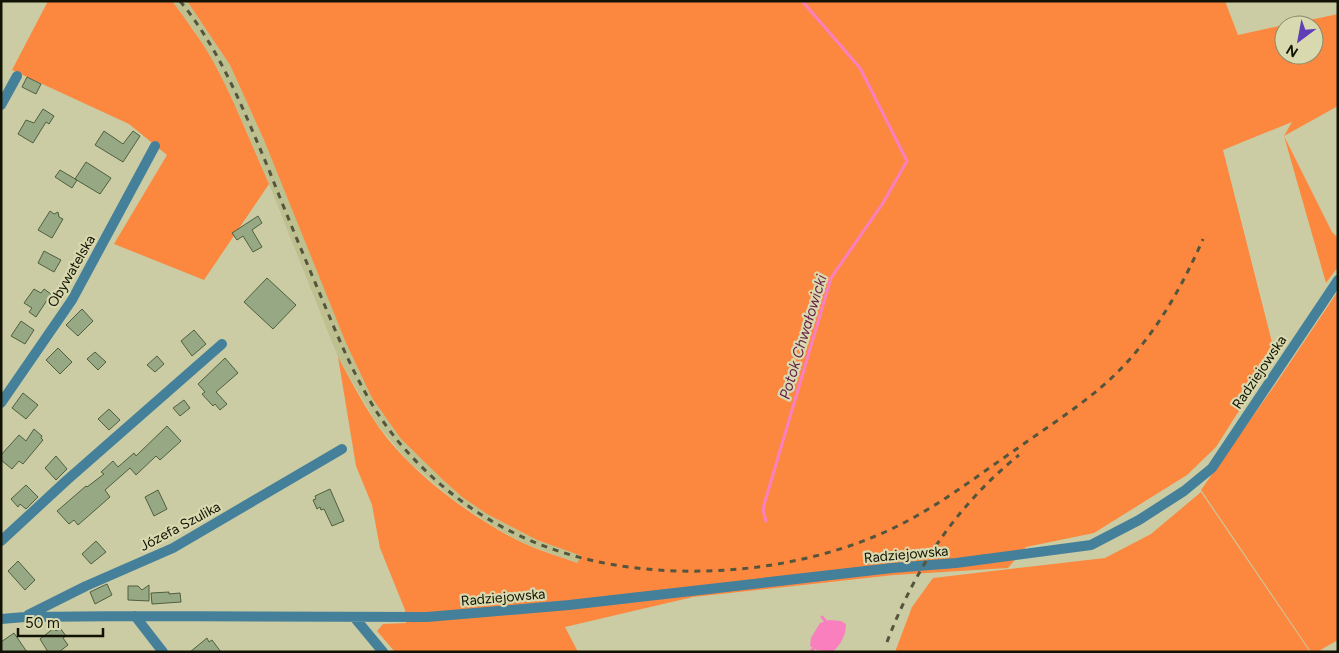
<svg xmlns="http://www.w3.org/2000/svg" width="1339" height="653" font-family="Figtree,sans-serif">
<style>
.built{fill:#bfc08f}
.green{fill:#fc8840}
.water{fill:#fa7fbf}
.lines{fill:none;stroke-linecap:round;stroke-linejoin:round}
.stream{stroke:#fa7fbf;stroke-width:3}
.building{fill:#97a984;stroke:#4f5f3e}
.minor{stroke:#45809b;stroke-width:10}
.rail{stroke:#54553d;stroke-width:3;stroke-dasharray:6 6;stroke-linecap:butt}
.labels{text-anchor:middle;stroke-width:4.5;stroke-linejoin:round;paint-order:stroke}
.street-label{font-size:14px;fill:#121204;stroke:#d8d9af}
.water-label{font-size:15px;font-style:italic;fill:#671b46;stroke:#d8d9af}
</style>
<rect width="100%" height="100%" fill="#cbcca3"/>
<path class="built" d="M172,1H187L230,65L264,140L372,398L401,439L443,480L462,497L487,514L537,540L592,558L577,563L525,544L492,526L454,500L408,461L377,424L338,357L269,184L244,125L213,62L194,30Z"/>
<path class="green" d="M48,1H172C187,21 201,40 213,61C234,100 251,143 269,184L204,280L114,244L167,155L129,124L12,70Z
M187,1H1225L1238,35L1284,25V55H1314V25H1286L1338,14V106L1284,136L1332,232L1338,238V267L1326,283L1284,136L1292,122L1223,150L1275,354L1216,447L1187,475L1094,533L1026,547L1008,568L894,575L693,597L565,627L578,652H395L377,631L383,624L406,623L405,610L380,548L372,505L356,466L338,357C350,379 362,402 376,423C407,470 473,519 523,543C540,551 559,556 577,563L582,556L537,540L487,514L462,497L443,480L401,439L372,398L346,343L264,140L230,65Z
M1338,291V640L1317,652H1311L1201,490L1277,382Z
M1201,492L1310,652H895L912,607L933,578L1105,558L1151,534Z"/>
<path class="water" d="M829,620L841,621L846,624C846,635 841,645 832,652L817,650L810,646L811,638L820,623Z"/>
<g class="lines">
<path class="stream" d="M766,521L763,510L764,505L831,278L883,203L907,161L860,68L802,1
M822,617L828,624
M810,652L815,647"/>
</g>
<path class="building" d="M27,77L41,84L36,94L22,87Z
M43,109L54,116L49,124L46,122L33,143L18,134L26,120L34,123Z
M104,131L123,144L133,131L140,136L123,162L95,145Z
M86,162L111,178L100,194L75,179Z
M60,170L77,180L72,188L55,177Z
M50,211L54,214L58,212L59,217L63,219L52,238L38,230Z
M258,216L262,223L252,230L262,247L253,252L243,236L237,240L232,233Z
M44,251L61,260L54,272L38,263Z
M267,278L296,305L273,329L244,302Z
M34,289L41,293L44,289L51,294L36,317L29,312L32,308L24,303Z
M82,309L93,321L78,336L66,325Z
M21,321L34,330L25,344L11,336Z
M194,330L206,344L192,356L181,341Z
M58,348L72,362L60,374L46,360Z
M95,352L106,362L98,370L87,359Z
M157,356L164,364L155,372L147,365Z
M225,358L238,373L216,392L227,404L220,410L215,404L213,406L202,394L205,392L198,384Z
M23,393L38,405L26,419L12,408Z
M184,400L190,408L180,416L173,408Z
M109,409L120,420L109,430L98,419Z
M167,426L181,441L160,460L156,456L136,475L130,468L105,490L110,497L78,525L74,520L69,524L57,511L86,486L87,487L104,474L101,472L113,461L118,467L134,453L136,456Z
M34,429L42,436L41,438L43,440L23,464L19,461L12,469L1,460V455L19,435L26,441Z
M56,456L67,469L56,480L45,468Z
M26,485L38,497L26,509L20,504L18,507L11,499Z
M330,489L344,521L332,526L324,509L321,510L320,507L317,509L313,500L316,499L315,496Z
M158,490L167,509L154,516L145,497Z
M96,541L106,552L91,564L82,554Z
M18,561L35,580L25,590L8,571Z
M107,584L112,595L95,604L90,592Z
M149,585V601L128,600V586H138L142,590Z
M169,592V594L180,593L181,602L152,604L151,593Z
M54,628L56,631L60,628L66,636L63,638L68,645L59,652H48L40,639Z
M14,633L27,652H1V642Z
M207,638L209,642L212,640L221,652H190Z"/>
<g class="lines">
<path class="minor" d="M1,105L17,76
M1,403L72,300L155,146
M1,541L67,480L222,344
M28,615L86,586L173,548L342,449
M135,616L163,652
M354,617L383,652
M1,619L25,617L135,616L427,617L569,605L892,568L956,563L1091,545L1139,520L1184,491L1212,468L1338,280"/>
<path class="rail" d="M180,1C221,51 244,111 269,170C287,216 306,261 325,306C346,356 367,406 403,447C489,545 601,578 728,570C782,566 836,554 885,532C932,511 973,479 1015,450C1043,430 1073,411 1099,389C1147,349 1178,296 1203,239
M887,642C915,568 957,505 1019,455"/>
</g>
<g class="labels">
<g class="street-label">
<text transform="translate(71 271) rotate(-60)" y="5">Obywatelska</text>
<text transform="translate(1259 372) rotate(-56)" y="5">Radziejowska</text>
<text transform="translate(180 526) rotate(-28)" y="5">Józefa Szulika</text>
<text transform="translate(906 554) rotate(-5)" y="5">Radziejowska</text>
<text transform="translate(503 597) rotate(-5)" y="5">Radziejowska</text>
</g>
<g class="water-label">
<text transform="translate(803 337) rotate(-73)" y="5">Potok Chwałowicki</text>
</g>
</g>
<rect width="1339" height="653" fill="none" stroke="#121204" stroke-width="5"/>
<g transform="translate(1299 40) rotate(212)"><circle r="24" fill="#d8d9af" stroke="#89896b"/>
<path d="M0-4L9 19L0 12L-9 19Z" fill="#5e3fb8"/>
<text y="-8" font-size="14" font-weight="bold" text-anchor="middle" fill="#121204">N</text>
</g>
<path d="M18 628v8h85v-8" fill="none" stroke="#121204" stroke-width="2.5"/>
<text x="25" y="628" font-size="15" fill="#121204" stroke="#d8d9af" stroke-width="4" paint-order="stroke">50 m</text>
</svg>
